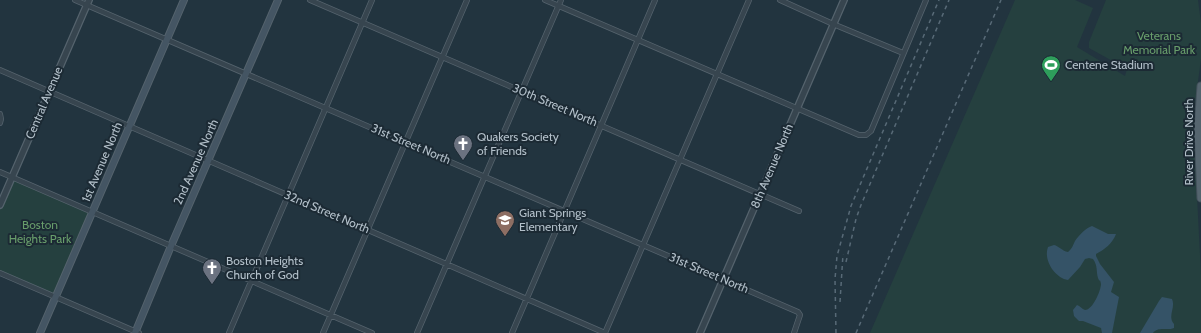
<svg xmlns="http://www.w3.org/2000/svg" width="1201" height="333" font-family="Cabin,sans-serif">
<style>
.green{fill:#25403f}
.water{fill:#355367}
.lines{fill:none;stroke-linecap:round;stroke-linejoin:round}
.minor-casing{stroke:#55636d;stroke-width:6}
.tertiary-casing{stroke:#55636d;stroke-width:8}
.secondary-casing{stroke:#55636d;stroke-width:8}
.primary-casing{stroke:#43515b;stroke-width:9}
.minor{stroke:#37454f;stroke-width:4.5}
.tertiary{stroke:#37454f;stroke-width:5.5}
.secondary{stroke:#445563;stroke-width:6}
.primary{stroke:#55656f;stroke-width:7}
.rail{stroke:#586a77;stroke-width:1.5;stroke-dasharray:4 4;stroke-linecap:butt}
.labels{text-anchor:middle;stroke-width:4;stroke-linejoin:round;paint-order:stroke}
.park-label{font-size:12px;fill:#689d6b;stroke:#1c2a34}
.poi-label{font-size:12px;fill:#b3c0ca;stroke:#1c2a34;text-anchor:start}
.street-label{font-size:12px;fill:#b3c0ca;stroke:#1c2a34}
</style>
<rect width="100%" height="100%" fill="#22343f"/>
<path class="green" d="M1015,0H1075L1093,8L1077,47L1125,76L1127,69L1089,48V42L1106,0H1198L1201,23V59L1193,118L1201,275V333H870Z
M12,177L93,212L55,297L0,273V205Z"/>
<path class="water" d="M1092,226L1108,234H1116C1113,243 1104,250 1096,254V256L1100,264L1114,282L1111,292L1119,297L1112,333H1102L1101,328L1083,321H1079L1074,316L1073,310L1077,305C1080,306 1082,309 1085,310C1093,310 1101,290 1101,284C1100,278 1100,283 1098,278C1096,271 1098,266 1093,259L1089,258L1085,259L1080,267L1068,280C1055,278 1043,260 1048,247L1054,245C1059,246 1062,251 1068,252C1072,249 1073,245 1075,241C1079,235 1086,228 1092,226Z
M1162,297L1172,299C1176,308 1167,316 1174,324V328C1167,331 1158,326 1153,333H1140L1159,301Z"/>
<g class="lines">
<g class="minor-casing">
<path id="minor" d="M75,0L798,312L800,315L794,333
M310,0L799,211
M545,0L859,135H866L871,131L926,0
M780,0L833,24L903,53
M0,70L605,333
M0,114L1,119L0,123
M0,172L372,333
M0,273L139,333
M229,333L372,0
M323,333L467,0
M417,333L561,0
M512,333L655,0
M605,333L749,0"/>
</g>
<g class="tertiary-casing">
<path id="tertiary" d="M0,205L89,0
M700,333L844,0"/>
</g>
<g class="secondary-casing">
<path id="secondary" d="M40,333L184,0
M135,333L171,246L278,0"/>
</g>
<g class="primary-casing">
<path id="primary" d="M1201,86L1198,129L1201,198"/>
</g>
<use href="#minor" class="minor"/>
<use href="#tertiary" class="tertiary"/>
<use href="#secondary" class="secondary"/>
<use href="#primary" class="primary"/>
<path class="rail" d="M846,262L856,219L861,205L949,0
M840,302L843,254
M836,333L835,279L837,256L851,206L939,0
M856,333L1001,0"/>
</g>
<defs>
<g id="stadium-pin" transform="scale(1)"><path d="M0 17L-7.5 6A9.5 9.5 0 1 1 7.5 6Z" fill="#2e9e5b" stroke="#1c2a34"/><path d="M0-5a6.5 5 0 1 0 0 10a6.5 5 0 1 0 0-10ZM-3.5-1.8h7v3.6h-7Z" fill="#fff"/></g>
<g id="church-pin" transform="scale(1)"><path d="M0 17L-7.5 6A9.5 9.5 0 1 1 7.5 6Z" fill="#6b7280" stroke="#1c2a34"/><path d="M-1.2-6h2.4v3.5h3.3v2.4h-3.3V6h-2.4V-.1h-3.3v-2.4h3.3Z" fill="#fff"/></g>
<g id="school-pin" transform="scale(1)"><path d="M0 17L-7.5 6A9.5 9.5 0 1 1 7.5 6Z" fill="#8d6e63" stroke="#1c2a34"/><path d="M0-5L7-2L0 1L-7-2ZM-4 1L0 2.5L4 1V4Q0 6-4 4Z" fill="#fff"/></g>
</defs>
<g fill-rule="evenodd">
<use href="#stadium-pin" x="1051" y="65"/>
<use href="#church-pin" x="463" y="144"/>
<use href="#school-pin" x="505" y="220"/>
<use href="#church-pin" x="212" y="268"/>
</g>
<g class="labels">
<g class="park-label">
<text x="1159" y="40">Veterans<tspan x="1159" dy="14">Memorial Park</tspan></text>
<text x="40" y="229">Boston<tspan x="40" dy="14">Heights Park</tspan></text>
</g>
<g class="poi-label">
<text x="1065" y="69">Centene Stadium</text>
<text x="477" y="141">Quakers Society<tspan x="477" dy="14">of Friends</tspan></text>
<text x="519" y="217">Giant Springs<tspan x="519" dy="14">Elementary</tspan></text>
<text x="226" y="265">Boston Heights<tspan x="226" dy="14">Church of God</tspan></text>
</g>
<g class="street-label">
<text transform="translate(44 103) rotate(-67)" y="4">Central Avenue</text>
<text transform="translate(555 105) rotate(23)" y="4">30th Street North</text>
<text transform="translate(1189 142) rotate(-90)" y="4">River Drive North</text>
<text transform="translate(411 144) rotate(23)" y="4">31st Street North</text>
<text transform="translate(102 162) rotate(-67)" y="4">1st Avenue North</text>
<text transform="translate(196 162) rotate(-66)" y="4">2nd Avenue North</text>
<text transform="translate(772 166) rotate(-67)" y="4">8th Avenue North</text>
<text transform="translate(327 212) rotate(23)" y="4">32nd Street North</text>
<text transform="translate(709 273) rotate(23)" y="4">31st Street North</text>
</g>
</g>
</svg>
